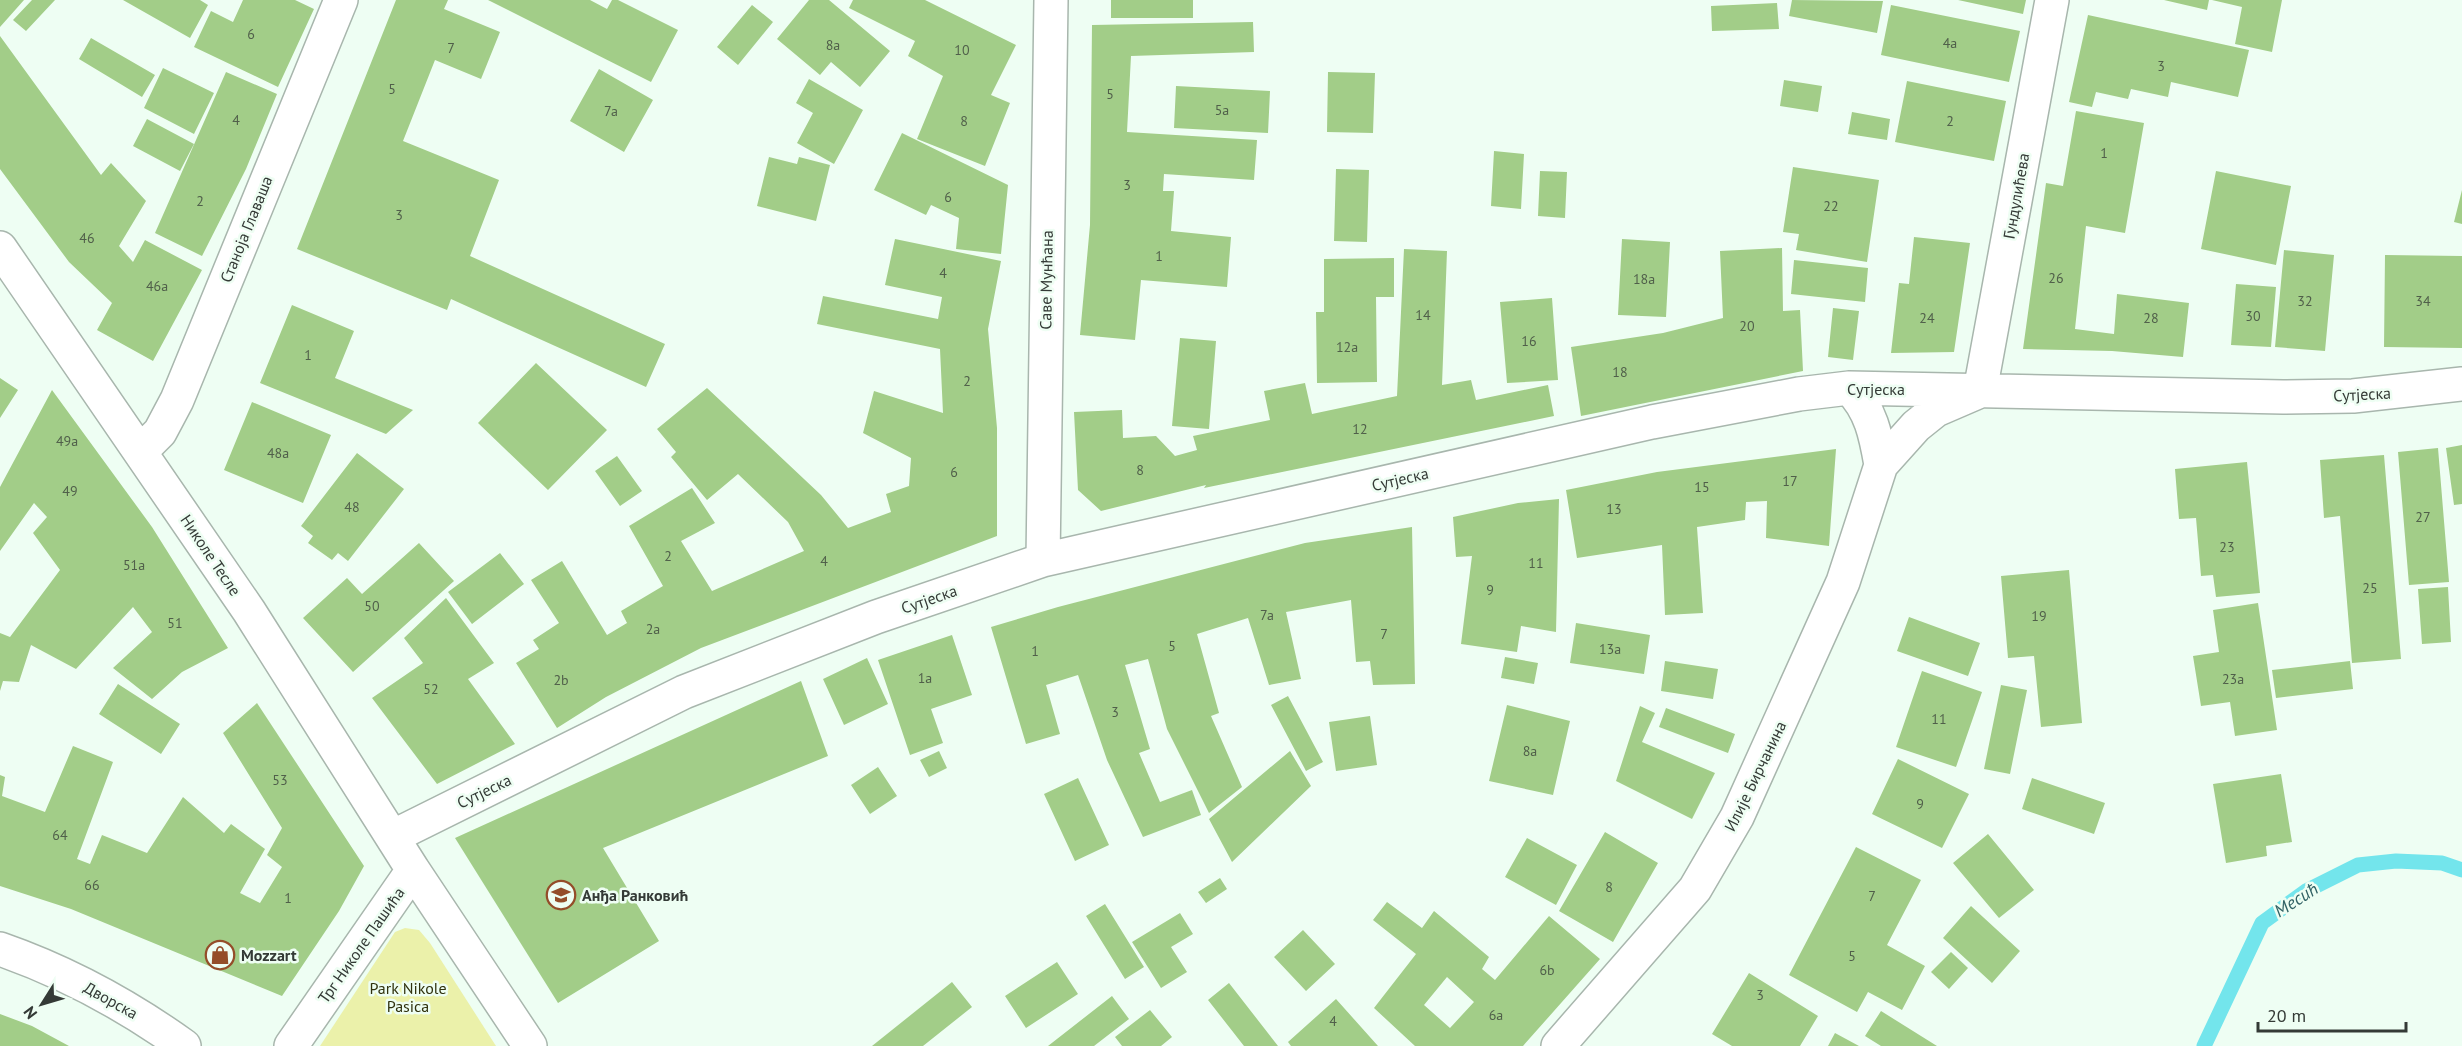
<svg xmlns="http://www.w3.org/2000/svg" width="2462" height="1046" font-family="'PT Sans',sans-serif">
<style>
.green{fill:#ebf1aa}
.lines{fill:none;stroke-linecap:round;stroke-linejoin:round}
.stream{stroke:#73e5ec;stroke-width:15}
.building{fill:#a2cd88;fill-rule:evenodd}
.street-casing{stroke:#a8b6ad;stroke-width:36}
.secondary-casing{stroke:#a8b6ad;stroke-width:36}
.street{stroke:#fff;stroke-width:33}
.secondary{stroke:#fff;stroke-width:33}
.labels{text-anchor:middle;stroke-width:5;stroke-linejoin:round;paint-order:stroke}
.number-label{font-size:14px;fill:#505f4a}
.street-label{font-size:16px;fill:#343a36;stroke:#eefef3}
.poi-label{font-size:16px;font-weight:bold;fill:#343a36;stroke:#eefef3;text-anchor:start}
.park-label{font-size:16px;fill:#30320e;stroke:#eefef3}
.water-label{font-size:18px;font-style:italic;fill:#306164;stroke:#eefef3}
</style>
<rect width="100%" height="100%" fill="#eefef3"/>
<path class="green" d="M405,928L419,930L430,943L496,1046H320L395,932Z"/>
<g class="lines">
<path class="stream" d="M2204,1046L2262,923L2306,891L2358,865L2396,861L2442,863L2462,870"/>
</g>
<path class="building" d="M0,0H24L0,27Z
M32,0H55L26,31L13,20Z
M123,0H200L208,5L190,38Z
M243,0H295L314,9L278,87L194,47L211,11L233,22Z
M396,0H448L444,9L500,32L481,79L435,60L403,141L499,180L470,256L665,344L646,387L451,299L447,310L297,249Z
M488,0H590L607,9L612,0H618L678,30L651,82Z
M809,0H829L890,51L860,87L831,62L820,75L777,39Z
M853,0H925L1016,45L991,95L1010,103L985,166L917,139L943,76L908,56L915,41L849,8Z
M1111,0H1193V18H1111Z
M1792,0L1883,1L1877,33L1789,16Z
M1958,0H2026L2023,14Z
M2164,0H2209L2207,10Z
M2212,0H2282L2272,52L2235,44L2242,7Z
M1777,3L1779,29L1712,31L1711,6Z
M752,5L773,22L738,65L717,47Z
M1891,5L2020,31L2009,82L1881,55Z
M2088,15L2249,50L2238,97L2171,82L2168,97L2131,89L2128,99L2096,92L2092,107L2069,102Z
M1253,22L1254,52L1131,56L1127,132L1257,140L1254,180L1164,174L1163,191H1174L1171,231L1231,237L1227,287L1141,280L1135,340L1080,335L1090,225L1092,25Z
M0,36L101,175L111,163L146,201L119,246L133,262L145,240L202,270L153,361L97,330L112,303L69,262L0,169Z
M91,38L155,75L142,97L79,59Z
M163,68L214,93L194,134L144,108Z
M599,69L653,100L624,152L570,121Z
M226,72L277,94L246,169L202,256L155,233Z
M1328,72L1375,73L1373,133L1327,132Z
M809,79L863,110L834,164L797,143L813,113L796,103Z
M1784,80L1822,86L1818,112L1780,106Z
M1907,81L2006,101L1994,161L1895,142Z
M1176,86L1270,91L1268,133L1174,128Z
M2076,111L2144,123L2125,233L2086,226L2075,329L2114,334L2117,294L2189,303L2183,357L2112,351L2023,349L2046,183L2063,186Z
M1852,112L1890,119L1887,140L1848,134Z
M147,119L194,144L180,171L133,146Z
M902,133L1008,185L1001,254L956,249L959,218L931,205L926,215L874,190Z
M1494,151L1524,154L1521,209L1491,206Z
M769,157L797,164L799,157L830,165L816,221L757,206Z
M1793,167L1879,180L1867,262L1796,250L1799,234L1783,232Z
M1336,169L1369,170L1367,242L1334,241Z
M1540,171L1567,172L1565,218L1538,216Z
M2216,171L2291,186L2276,265L2201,249Z
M2462,190V224L2454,222Z
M1914,237L1970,243L1954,352L1891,353L1899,283L1909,284Z
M895,239L1001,261L988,329L997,428V536L701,648L606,697L557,728L516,663L539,649L533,640L559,623L531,580L562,561L607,635L627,623L621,611L663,586L629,526L692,488L715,523L681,541L712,591L804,551L788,522L738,474L707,500L671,457L676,452L657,429L707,388L821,495L848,528L891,512L886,494L909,486L911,458L863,433L874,391L943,413L940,349L817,324L823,296L938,319L942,297L885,285Z
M1622,239L1670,242L1666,317L1618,315Z
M1782,248L1783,311L1800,310L1803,371L1581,416L1571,347L1663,333L1723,318L1720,251Z
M1404,249L1447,251L1442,385L1471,380L1476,400L1548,385L1554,416L1204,488L1206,485L1101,511L1078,490L1074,412L1122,410L1123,438L1156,436L1175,456L1197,450L1193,436L1270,420L1264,391L1305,383L1312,414L1397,396Z
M2284,250L2334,255L2325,351L2275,347Z
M2385,255L2462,256V348L2384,347Z
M1394,258V297H1376L1377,382L1317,383L1316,312H1324V259Z
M1794,260L1868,268L1865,302L1791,294Z
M2236,284L2276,287L2271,347L2231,345Z
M1552,298L1558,380L1507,383L1500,302Z
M292,305L354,331L335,378L413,410L386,434L260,383Z
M1833,308L1859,311L1853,360L1828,357Z
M1180,338L1216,341L1209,429L1172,426Z
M536,363L607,430L548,490L478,423Z
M0,378L18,390L0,418Z
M52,390L152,527L228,648L182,672L152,699L113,668L152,632L133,607L76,669L31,645L19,682L3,681L0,691V633L10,637L60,570L33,533L47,517L34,503L0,551V487Z
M252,402L331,435L303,503L224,470Z
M2462,445V504L2454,505L2446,448Z
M2438,448L2449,582L2409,585L2398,452Z
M1836,449L1829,546L1766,538L1767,501L1746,502L1745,520L1697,527L1703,613L1665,615L1662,545L1577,558L1566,490L1657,472Z
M357,453L404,489L348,561L338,553L332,560L308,543L313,536L301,526Z
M2384,455L2401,659L2352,663L2340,516L2324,518L2320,460Z
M617,456L642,491L620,506L595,471Z
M2247,462L2260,593L2216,597L2213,575L2201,576L2196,518L2179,519L2175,469Z
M1559,499L1556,632L1521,626L1517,652L1461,644L1472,556L1456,557L1453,517L1518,503Z
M1412,527L1415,684L1373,685L1370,661L1356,662L1351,600L1286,612L1301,679L1269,685L1248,618L1197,634L1219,713L1211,716L1242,787L1209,813L1167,729L1148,659L1125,665L1150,749L1139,753L1160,802L1192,790L1201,815L1143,837L1107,760L1078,675L1046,685L1060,734L1026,744L991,627L1058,607L1305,543Z
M419,543L454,581L353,672L303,618L347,578L362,594Z
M500,553L524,584L472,624L448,592Z
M2069,570L2082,723L2041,727L2034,656L2008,658L2001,576Z
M2448,587L2451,642L2422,644L2418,589Z
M446,598L494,663L468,679L515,744L437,784L372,698L423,663L404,638Z
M2258,603L2277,730L2235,736L2230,702L2201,706L2193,656L2219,652L2213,610Z
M1909,617L1980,643L1968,676L1897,651Z
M1576,623L1650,635L1644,674L1570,663Z
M952,635L972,695L931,709L943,743L910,755L878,660Z
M1505,657L1538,663L1534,684L1501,678Z
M867,658L888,704L844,725L823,679Z
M1665,661L1718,669L1713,699L1661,691Z
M2350,661L2353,689L2276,698L2272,670Z
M1922,671L1982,692L1956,767L1896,747Z
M801,681L828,756L603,848L659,941L558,1003L455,838Z
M118,684L180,724L161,754L99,714Z
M2001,685L2027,690L2010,774L1984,769Z
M1288,696L1323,762L1306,771L1271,705Z
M257,703L364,866L339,911L282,996L71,909L0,886V775L5,777L2,796L45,812L73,746L113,762L77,859L90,864L102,835L147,853L183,797L224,833L231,824L265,849L240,893L260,903L282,867L267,855L282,828L223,733Z
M1507,705L1570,721L1553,795L1489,781Z
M1640,706L1655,713L1642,742L1715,773L1692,819L1616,781Z
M1666,708L1735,734L1728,753L1659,727Z
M1370,716L1377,765L1336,771L1329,722Z
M939,751L947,768L929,777L920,760Z
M1290,751L1311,786L1232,862L1209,819Z
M1898,759L1969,794L1942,848L1872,814Z
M878,767L897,796L870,814L851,785Z
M2281,774L2292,842L2266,846L2267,856L2226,863L2213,784Z
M1078,778L1109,845L1075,861L1044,794Z
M2032,778L2105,803L2094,834L2022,809Z
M1605,832L1658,863L1613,942L1559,911Z
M1988,834L2034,890L1999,918L1953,863Z
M1527,838L1577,865L1556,905L1505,877Z
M1856,847L1921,880L1887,945L1925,966L1902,1010L1868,992L1857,1012L1789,975Z
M1220,878L1227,889L1206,903L1198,892Z
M1387,902L1422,928L1434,911L1489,957L1482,969L1495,980L1549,916L1600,959L1523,1046H1415L1374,1008L1416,954L1373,920ZM1447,977L1474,1002L1450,1028L1424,1005Z
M1105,904L1144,967L1125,979L1086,916Z
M1971,906L2020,951L1992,983L1943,938Z
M1180,913L1193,934L1171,947L1187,972L1161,988L1132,942Z
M1303,930L1335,964L1306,991L1274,957Z
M1951,952L1968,968L1949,989L1931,972Z
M1057,962L1078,994L1026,1028L1005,996Z
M1749,973L1818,1016L1800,1046H1732L1712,1034Z
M952,982L972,1007L923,1046H872Z
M1229,983L1278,1046H1244L1208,1000Z
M1112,996L1129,1019L1094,1046H1048Z
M1336,999L1378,1046H1291L1288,1042Z
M1150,1010L1172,1037L1161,1046H1122L1115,1037Z
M1881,1011L1937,1046H1881L1865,1036Z
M0,1014L32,1026L69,1046H0Z
M1835,1033L1859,1046H1828Z"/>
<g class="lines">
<g class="street-casing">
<path id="street" d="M0,248L249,611L413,870L530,1046
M1849,388C1871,409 1876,436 1881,465
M141,451L160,432L177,400L341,0
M1043,560L1051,0
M394,836L684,692L876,617L1043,560L1652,422L1799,394L1849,388L2283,397L2353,396L2462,384
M291,1046L413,870
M1558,1046L1695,889L1737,817L1843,582L1881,465L1916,426L1936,410L1980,391L2052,0"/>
</g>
<g class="secondary-casing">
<path id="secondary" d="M0,949C66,972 127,1005 184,1046"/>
</g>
<use href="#street" class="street"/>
<use href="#secondary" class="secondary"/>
</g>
<defs>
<g id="school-ring" transform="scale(1.5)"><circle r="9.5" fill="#eefef3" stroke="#944d29" stroke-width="1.5"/><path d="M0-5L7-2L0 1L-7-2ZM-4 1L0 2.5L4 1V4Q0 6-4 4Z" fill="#944d29"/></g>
<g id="shop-ring" transform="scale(1.5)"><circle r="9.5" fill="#eefef3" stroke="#944d29" stroke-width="1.5"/><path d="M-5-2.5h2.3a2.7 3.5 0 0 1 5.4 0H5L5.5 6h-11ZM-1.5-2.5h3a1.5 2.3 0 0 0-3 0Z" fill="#944d29"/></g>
</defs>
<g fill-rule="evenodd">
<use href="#school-ring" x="561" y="895"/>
<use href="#shop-ring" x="220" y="955"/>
</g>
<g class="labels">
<g class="number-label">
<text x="251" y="39">6</text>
<text x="1950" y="48">4a</text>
<text x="833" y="50">8a</text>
<text x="451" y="53">7</text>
<text x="962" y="55">10</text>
<text x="2161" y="71">3</text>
<text x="392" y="94">5</text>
<text x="1110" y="99">5</text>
<text x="1222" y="115">5a</text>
<text x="611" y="116">7a</text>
<text x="236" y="125">4</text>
<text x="964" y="126">8</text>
<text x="1950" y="126">2</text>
<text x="2104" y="158">1</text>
<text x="1127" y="190">3</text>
<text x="948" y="202">6</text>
<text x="200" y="206">2</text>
<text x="1831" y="211">22</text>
<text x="399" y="220">3</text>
<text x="87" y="243">46</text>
<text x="1159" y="261">1</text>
<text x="943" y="278">4</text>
<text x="2056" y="283">26</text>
<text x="1644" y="284">18a</text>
<text x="157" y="291">46a</text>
<text x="2305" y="306">32</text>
<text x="2423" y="306">34</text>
<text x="1423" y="320">14</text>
<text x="2253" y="321">30</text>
<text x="1927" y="323">24</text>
<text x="2151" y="323">28</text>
<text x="1747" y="331">20</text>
<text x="1529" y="346">16</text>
<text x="1347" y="352">12a</text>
<text x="308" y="360">1</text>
<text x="1620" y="377">18</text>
<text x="967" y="386">2</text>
<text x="1360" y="434">12</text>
<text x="67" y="446">49a</text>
<text x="278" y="458">48a</text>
<text x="1140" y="475">8</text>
<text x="954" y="477">6</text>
<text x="1790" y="486">17</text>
<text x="1702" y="492">15</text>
<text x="70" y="496">49</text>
<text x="352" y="512">48</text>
<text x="1614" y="514">13</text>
<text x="2423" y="522">27</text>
<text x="2227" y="552">23</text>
<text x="668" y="561">2</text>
<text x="824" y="566">4</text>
<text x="1536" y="568">11</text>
<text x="134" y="570">51a</text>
<text x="2370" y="593">25</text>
<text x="1490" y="595">9</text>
<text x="372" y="611">50</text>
<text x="1267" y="620">7a</text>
<text x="2039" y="621">19</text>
<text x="175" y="628">51</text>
<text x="653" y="634">2a</text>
<text x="1384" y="639">7</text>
<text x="1172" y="651">5</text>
<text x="1610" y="654">13a</text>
<text x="1035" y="656">1</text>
<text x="925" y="683">1a</text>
<text x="2233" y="684">23a</text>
<text x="561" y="685">2b</text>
<text x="431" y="694">52</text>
<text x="1115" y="717">3</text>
<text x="1939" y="724">11</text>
<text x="1530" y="756">8a</text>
<text x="280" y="785">53</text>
<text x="1920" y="809">9</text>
<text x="60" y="840">64</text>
<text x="92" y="890">66</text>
<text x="1609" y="892">8</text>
<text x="1872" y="901">7</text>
<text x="288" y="903">1</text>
<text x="1852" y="961">5</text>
<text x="1547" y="975">6b</text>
<text x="1760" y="1000">3</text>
<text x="1496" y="1020">6a</text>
<text x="1333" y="1026">4</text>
</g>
<g class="street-label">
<text transform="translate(2016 196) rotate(-80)" y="6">Гундулићева</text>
<text transform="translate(246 229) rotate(-68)" y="6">Станоја Главаша</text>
<text transform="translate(1046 280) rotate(-89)" y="6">Саве Мунћана</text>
<text x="1876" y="395">Сутјеска</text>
<text transform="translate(2362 394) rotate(-3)" y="6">Сутјеска</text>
<text transform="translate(1400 479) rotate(-13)" y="6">Сутјеска</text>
<text transform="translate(211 555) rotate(56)" y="6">Николе Тесле</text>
<text transform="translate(929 599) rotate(-19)" y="6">Сутјеска</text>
<text transform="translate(1755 776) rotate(-64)" y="6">Илије Бирчанина</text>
<text transform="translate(484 791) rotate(-26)" y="6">Сутјеска</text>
<text transform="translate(361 945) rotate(-55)" y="6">Трг Николе Пашића</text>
<text transform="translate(111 1000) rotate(29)" y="6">Дворска</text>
</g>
<g class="poi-label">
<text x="582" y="901">Анђа Ранковић</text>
<text x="241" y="961">Mozzart</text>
</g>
<g class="park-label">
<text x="408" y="994">Park Nikole<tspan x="408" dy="18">Pasica</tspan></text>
</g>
<g class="water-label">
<text transform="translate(2296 900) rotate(-33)" y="6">Месић</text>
</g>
</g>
<g transform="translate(42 1004) rotate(233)" stroke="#eefef3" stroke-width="4.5" paint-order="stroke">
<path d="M0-4.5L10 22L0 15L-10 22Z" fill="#343a36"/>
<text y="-9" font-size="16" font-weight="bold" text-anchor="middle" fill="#343a36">N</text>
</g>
<path d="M2258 1022v9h148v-9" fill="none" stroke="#343a36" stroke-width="3"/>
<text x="2267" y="1022" font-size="18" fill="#343a36" stroke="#eefef3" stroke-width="4.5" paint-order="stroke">20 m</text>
</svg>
